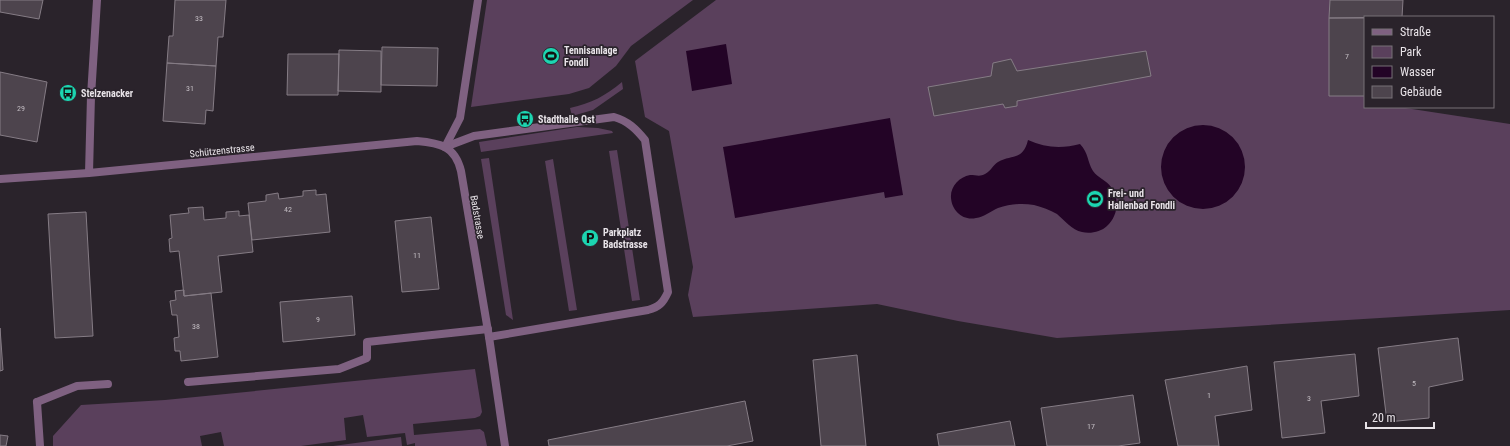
<svg xmlns="http://www.w3.org/2000/svg" width="1510" height="446" font-family="'Roboto Condensed',sans-serif">
<style>
.green{fill:#5a405c}
.water{fill:#230426}
.building{fill:#4d444d;stroke:#857c85}
.lines{fill:none;stroke-linecap:round;stroke-linejoin:round}
.lane{stroke:#7f6181;stroke-width:8}
.street{stroke:#7f6181;stroke-width:8}
.labels{text-anchor:middle;stroke-width:3.5;stroke-linejoin:round;paint-order:stroke}
.number-label{font-size:8px;fill:#c1bbc1}
.poi-label{font-size:10px;font-weight:bold;fill:#e8e3e8;stroke:#2a232b;text-anchor:start}
.street-label{font-size:10px;fill:#e8e3e8;stroke:#2a232b}
</style>
<rect width="100%" height="100%" fill="#2a232b"/>
<path class="green" d="M487,0H693L631,46L616,66L589,88L569,94L471,107Z
M716,0H1403L1402,17L1329,18V95H1365V107H1399L1510,124V310L1057,338L958,321L877,304L693,317L688,295L693,267L669,131L645,117L635,61Z
M622,82L623,89L593,110L572,116L570,108C592,103 605,96 622,82Z
M577,127L598,128L612,131L613,133L481,152L479,142Z
M617,150L640,300L632,301L609,151Z
M489,158L513,320L506,315L481,159Z
M553,159L577,310L569,311L545,161Z
M475,369L482,412L480,416L475,418L413,424L414,435L480,429L484,432L487,446H415V443L407,445L405,433L367,437L363,415L344,418L346,440L301,446H224L221,432L200,436L202,446H53V436L81,405L165,400Z
M401,437L402,446H333Z"/>
<path class="water" d="M726,44L732,84L692,91L686,51Z
M890,118L903,195L885,198L884,192L735,218L723,147Z
M1161 167a42 42 0 1 1 84 0a42 42 0 1 1-84 0Z
M1028,140C1045,148 1062,149 1080,144C1089,154 1087,161 1093,171C1098,178 1106,180 1111,187C1120,198 1118,216 1107,226C1101,232 1090,234 1082,232C1072,230 1064,220 1057,214C1050,210 1042,207 1034,205C1022,203 1010,204 998,208C991,211 984,217 976,218C963,221 952,211 951,198C950,187 959,177 970,175C976,175 980,177 985,174C991,171 993,165 998,162C1012,154 1023,161 1028,140Z"/>
<path class="building" d="M0,0H43L39,19L0,12Z
M175,0H226L223,37H218L216,66L167,63L169,36H173Z
M1330,0H1403L1402,17L1329,18Z
M1329,18H1365V96H1329Z
M382,47L438,48L437,86L381,85Z
M339,50L381,51V92L338,91Z
M1146,51L1151,76L1017,101V106L1005,108L1003,104L934,116L928,87L991,76L993,63L1011,59L1017,71Z
M288,54H339L338,95H287Z
M167,63L216,66L213,111L206,110L205,124L163,121Z
M0,72L47,82L37,142L0,135Z
M316,190V195L326,194L330,232L252,240L248,203L266,201V195L278,193L279,199L303,196V191Z
M203,207L204,220L226,218V212L239,211V216L249,215L253,252L218,256L222,292L184,296L179,251L170,252L169,239L172,238L170,215L189,213L188,208Z
M86,212L93,336L55,338L48,214Z
M431,217L439,289L402,292L395,221Z
M184,290V296L211,293L218,357L181,361L180,351H175L174,338L179,337L177,315H172L170,301L176,300L175,291Z
M352,296L355,335L283,342L280,302Z
M0,328L3,370L0,371Z
M1458,338L1463,380L1429,387V418L1387,422L1378,348Z
M1355,354L1359,396L1321,401L1325,433L1282,438L1274,362Z
M857,355L866,446H821L813,360Z
M1247,366L1252,410L1215,416L1219,446H1178L1165,380Z
M1133,395L1140,443L1118,446H1047L1041,408Z
M745,401L753,441L727,446H549L548,440Z
M1010,421L1015,446H939L937,434Z
M0,435L8,436L6,446H0Z"/>
<g class="lines">
<path class="lane" d="M445,147L474,136L614,117C628,121 636,129 645,140L668,292C663,303 659,307 648,310L489,337
M188,382L339,369L367,358V342L488,329
M37,402L77,386L108,384"/>
<path class="street" d="M445,147L460,118L478,0
M89,173L91,96L97,0
M0,179L89,173L417,141C440,143 455,146 461,171L489,337L505,446
M37,402L40,446"/>
</g>
<defs>
<g id="stadium-disc" transform="scale(0.9)"><circle r="9.5" fill="#1cd5b1" stroke="#2a232b"/><path d="M0-5a6.5 5 0 1 0 0 10a6.5 5 0 1 0 0-10ZM-3.5-1.8h7v3.6h-7Z" fill="#111"/></g>
<g id="bus-disc" transform="scale(0.9)"><circle r="9.5" fill="#1cd5b1" stroke="#2a232b"/><path d="M-5-6H5V4H4V6H2V4H-2V6H-4V4H-5ZM-3.5-4V0h7V-4ZM-3.5 1.2v1.5H-2V1.2ZM2 1.2v1.5H3.5V1.2Z" fill="#111"/></g>
<g id="parking-disc" transform="scale(0.9)"><circle r="9.5" fill="#1cd5b1" stroke="#2a232b"/><path d="M-3.5-5.5H1a3.5 3.5 0 0 1 0 7H-1V5.5H-3.5ZM-1-3.4V-.6H.8a1.4 1.4 0 0 0 0-2.8Z" fill="#111"/></g>
</defs>
<g fill-rule="evenodd">
<use href="#stadium-disc" x="551" y="56"/>
<use href="#bus-disc" x="68" y="93"/>
<use href="#bus-disc" x="525" y="119"/>
<use href="#stadium-disc" x="1095" y="199"/>
<use href="#parking-disc" x="590" y="238"/>
</g>
<g class="labels">
<g class="number-label">
<text x="199" y="21">33</text>
<text x="1347" y="59">7</text>
<text x="190" y="91">31</text>
<text x="21" y="111">29</text>
<text x="288" y="212">42</text>
<text x="417" y="258">11</text>
<text x="318" y="322">9</text>
<text x="196" y="329">38</text>
<text x="1414" y="386">5</text>
<text x="1209" y="398">1</text>
<text x="1309" y="401">3</text>
<text x="1091" y="429">17</text>
</g>
<g class="poi-label">
<text x="564" y="54">Tennisanlage<tspan x="564" dy="12">Fondli</tspan></text>
<text x="81" y="97">Stelzenacker</text>
<text x="538" y="123">Stadthalle Ost</text>
<text x="1108" y="197">Frei- und<tspan x="1108" dy="12">Hallenbad Fondli</tspan></text>
<text x="603" y="236">Parkplatz<tspan x="603" dy="12">Badstrasse</tspan></text>
</g>
<g class="street-label">
<text transform="translate(222 150) rotate(-6)" y="4">Schützenstrasse</text>
<text transform="translate(478 217) rotate(80)" y="4">Badstrasse</text>
</g>
</g>
<rect x="1364" y="16" width="130" height="92" fill="#2a232b" stroke="#767077"/>
<rect x="1372" y="29" width="20" height="6" fill="#7f6181" stroke="#767077"/>
<text x="1400" y="36" font-size="12" fill="#e8e3e8">Straße</text>
<rect x="1372" y="46" width="20" height="12" fill="#5a405c" stroke="#767077"/>
<text x="1400" y="56" font-size="12" fill="#e8e3e8">Park</text>
<rect x="1372" y="66" width="20" height="12" fill="#230426" stroke="#767077"/>
<text x="1400" y="76" font-size="12" fill="#e8e3e8">Wasser</text>
<rect x="1372" y="86" width="20" height="12" fill="#4d444d" stroke="#767077"/>
<text x="1400" y="96" font-size="12" fill="#e8e3e8">Gebäude</text>
<path d="M1366 422v6h68v-6" fill="none" stroke="#e8e3e8" stroke-width="2"/>
<text x="1372" y="422" font-size="12" fill="#e8e3e8" stroke="#2a232b" stroke-width="3" paint-order="stroke">20 m</text>
</svg>
